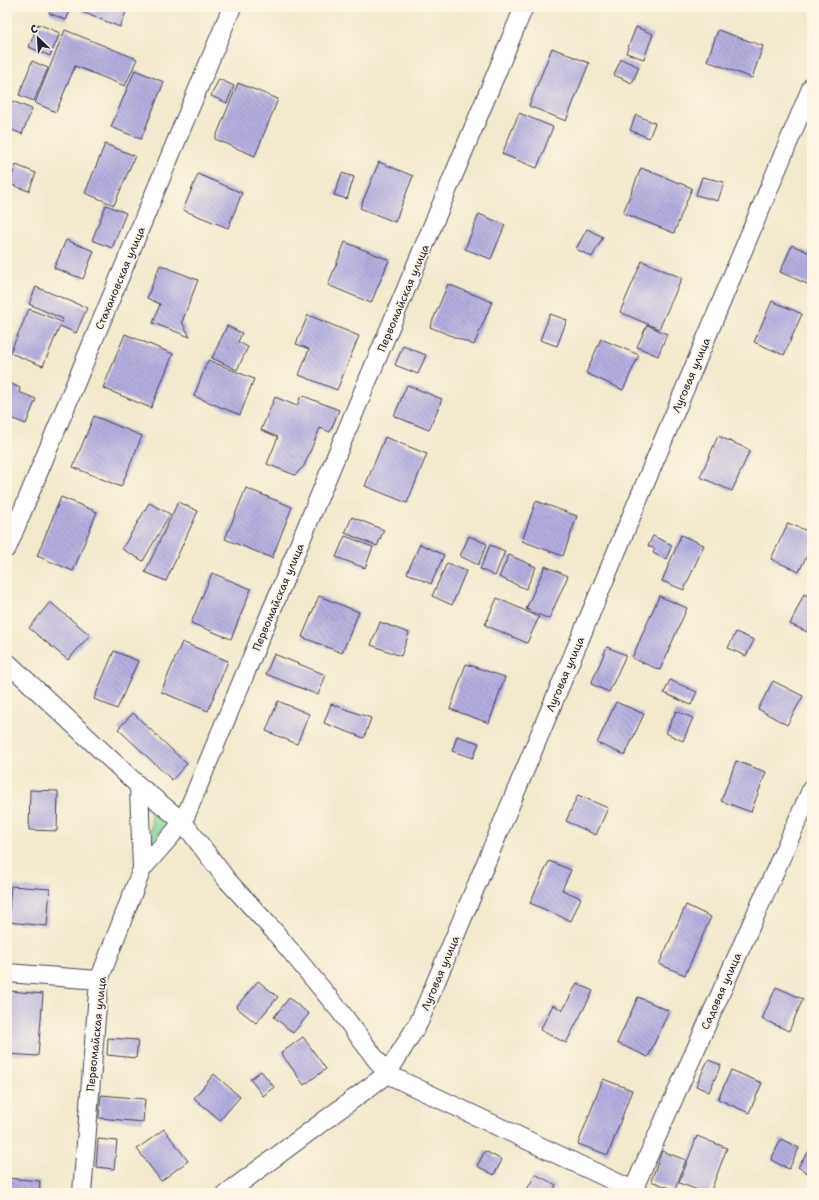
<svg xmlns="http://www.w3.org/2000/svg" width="819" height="1200" font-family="'Shantell Sans',sans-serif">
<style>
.green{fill:#8adc9c;stroke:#567f6c}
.building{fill:url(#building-back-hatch)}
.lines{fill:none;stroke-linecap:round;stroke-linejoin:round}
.minor-casing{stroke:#414051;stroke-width:20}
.minor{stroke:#fff;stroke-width:18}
.labels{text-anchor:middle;stroke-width:4;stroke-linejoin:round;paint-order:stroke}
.street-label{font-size:11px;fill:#22223b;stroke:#fcf5e5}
</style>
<defs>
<pattern id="building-back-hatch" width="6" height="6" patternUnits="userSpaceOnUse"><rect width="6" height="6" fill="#b3addf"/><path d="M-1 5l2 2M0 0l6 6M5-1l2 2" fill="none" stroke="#918cb6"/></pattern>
</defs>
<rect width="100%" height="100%" fill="#fcf5e5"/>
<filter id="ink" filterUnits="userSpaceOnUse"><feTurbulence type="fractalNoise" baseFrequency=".025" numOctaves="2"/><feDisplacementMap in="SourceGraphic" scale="8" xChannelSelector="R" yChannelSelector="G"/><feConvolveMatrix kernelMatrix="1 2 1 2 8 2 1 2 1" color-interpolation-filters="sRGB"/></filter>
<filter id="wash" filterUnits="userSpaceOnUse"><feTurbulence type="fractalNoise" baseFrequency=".012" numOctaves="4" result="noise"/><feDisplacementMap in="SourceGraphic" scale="16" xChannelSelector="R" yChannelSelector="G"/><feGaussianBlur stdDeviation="0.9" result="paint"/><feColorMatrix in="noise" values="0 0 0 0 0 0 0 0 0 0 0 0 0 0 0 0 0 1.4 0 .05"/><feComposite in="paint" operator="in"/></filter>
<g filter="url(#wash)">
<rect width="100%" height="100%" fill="#f2e9ce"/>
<path class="green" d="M151,805L170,821L151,842Z"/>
<g id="blocks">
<path class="building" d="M51,7H72L66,20L49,13Z
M84,7H128L120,27L82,12Z
M38,24L60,33L50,56L29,47Z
M636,27L653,34L644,59L626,53Z
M65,30L137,59L125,86L75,66L56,112L35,103Z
M718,30L763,46L752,78L707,61Z
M552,48L589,63L566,121L529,106Z
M621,59L639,67L632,83L614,75Z
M32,61L48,68L34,101L19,95Z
M135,70L164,82L141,139L111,127Z
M219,79L234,86L227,103L211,96Z
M238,83L278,99L255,156L215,139Z
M7,99L32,109L22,134L7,128Z
M519,113L553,127L537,168L502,154Z
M636,115L655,123L649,138L630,130Z
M105,144L135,156L114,205L85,193Z
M379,162L413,176L395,222L360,208Z
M16,165L36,173L29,191L9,184Z
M641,168L692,188L674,233L623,213Z
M342,173L354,177L347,199L334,195Z
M198,174L242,193L228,228L183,210Z
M702,177L724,182L718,201L696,195Z
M106,205L126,213L112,248L92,240Z
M479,214L505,225L491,259L465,249Z
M587,229L603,237L592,257L576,249Z
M66,240L94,251L83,279L54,268Z
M345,242L389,260L371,303L328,285Z
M792,245L812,254V286L780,272Z
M642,261L682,278L659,329L620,312Z
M160,265L198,280L182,322L190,337L153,323L160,304L147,298Z
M448,284L492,302L474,345L430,327Z
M36,287L87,308L76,333L60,326L43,366L10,353L29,309L62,322L63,319L29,304Z
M772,301L802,314L784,355L754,342Z
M550,314L567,320L557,346L540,340Z
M308,315L359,336L337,390L299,375L309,349L296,344Z
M647,325L667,334L658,356L637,347Z
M227,326L242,333L238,342L248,347L237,370L212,358Z
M125,334L173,354L151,408L103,388Z
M601,339L639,355L623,390L586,373Z
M403,346L426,355L418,374L395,365Z
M208,360L254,379L240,415L194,396Z
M7,382L20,388L19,392L36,399L26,424L8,417L7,420Z
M407,385L442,399L429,430L394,416Z
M301,395L339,410L330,432L320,428L304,466L295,475L267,464L278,437L261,430L275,397L297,406Z
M94,416L142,436L121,487L73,467Z
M718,436L750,450L732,491L700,477Z
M385,437L427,454L407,503L365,486Z
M246,488L292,507L272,558L225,539Z
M61,497L97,512L73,571L37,556Z
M536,501L577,516L563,556L522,541Z
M178,502L198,511L166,581L145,572Z
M149,503L170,514L143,561L122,549Z
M352,517L384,530L377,546L345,533Z
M788,523L812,533V544L799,572L771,559Z
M681,535L704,545L684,590L662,581Z
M345,536L373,547L365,568L336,557Z
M469,536L487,544L478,565L460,556Z
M653,536L672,545L666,559L653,553L655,549L648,546Z
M420,544L444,555L431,584L407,573Z
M490,545L505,551L495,576L480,569Z
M509,555L536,567L526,589L499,577Z
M447,563L466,571L452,605L432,596Z
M545,566L568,576L549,619L526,609Z
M212,573L251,589L231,639L191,623Z
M804,594L812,598V634L790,624Z
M319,596L359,612L342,653L302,637Z
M659,596L687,608L660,670L632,658Z
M497,598L539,617L527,643L485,625Z
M50,602L90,635L68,660L29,628Z
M380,622L409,633L401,656L371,645Z
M736,632L754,640L746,656L728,648Z
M182,642L228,661L208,711L161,692Z
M607,647L626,655L609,692L591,684Z
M114,651L138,661L117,709L94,699Z
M274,654L326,675L318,695L266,674Z
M466,664L505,677L489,723L450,709Z
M670,680L697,692L691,705L664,693Z
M773,681L803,696L787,725L758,709Z
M278,701L309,714L297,744L266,731Z
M616,702L644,714L625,755L597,743Z
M331,704L371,718L364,738L324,723Z
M676,711L693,718L683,741L666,733Z
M133,713L187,764L172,780L118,729Z
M457,736L479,743L473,758L452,751Z
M736,761L766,772L751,812L721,801Z
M30,790L58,791L57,831L29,830Z
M578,795L608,808L596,835L566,821Z
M549,861L571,870L562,890L581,898L571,921L530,903Z
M11,886L50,889L47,926L8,922Z
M686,905L711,917L685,975L659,964Z
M258,981L278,997L256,1023L236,1007Z
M577,983L593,991L566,1043L540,1030L553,1005L563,1010Z
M776,987L803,999L789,1031L762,1019Z
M10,991L43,994L38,1056L7,1054V1030Z
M638,997L669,1011L648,1057L617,1043Z
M289,998L309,1014L293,1033L274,1017Z
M303,1037L326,1069L304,1085L281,1053Z
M108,1038L138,1040L136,1058L107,1055Z
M708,1060L721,1065L709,1092L696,1086Z
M731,1070L762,1083L749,1113L718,1099Z
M261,1071L274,1087L263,1096L250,1079Z
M214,1074L240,1097L220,1120L194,1098Z
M603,1079L632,1090L608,1155L578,1144Z
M101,1095L145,1099L143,1122L99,1118Z
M164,1129L188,1161L161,1181L137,1149Z
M697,1136L727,1148L710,1193H706L679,1183Z
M98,1139L117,1141L114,1169L96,1167Z
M781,1139L799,1148L789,1169L771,1160Z
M485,1151L502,1160L494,1175L477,1166Z
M662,1151L686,1160L675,1190L651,1181Z
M809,1151L812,1153V1176L798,1167Z
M535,1174L556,1185L552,1193H533L527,1190Z
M7,1178L40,1181L39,1193H7Z"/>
</g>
</g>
<g filter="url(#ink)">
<use href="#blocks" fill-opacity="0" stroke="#414051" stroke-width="1"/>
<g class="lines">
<g class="minor-casing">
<path id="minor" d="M7,548L232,7
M7,662L139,786L142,869
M139,786L183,822L227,880L274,931L340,1011L387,1074L639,1193
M7,973L99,980
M82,1193L99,980L142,869L183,822L524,7
M227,1193L387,1074L419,1022L812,86
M630,1193L633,1190L812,788"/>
</g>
<use href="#minor" class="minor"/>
</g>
</g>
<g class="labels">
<g class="street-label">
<text transform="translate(120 278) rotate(-67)" y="4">Стахановская улица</text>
<text transform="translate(403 298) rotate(-67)" y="4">Первомайская улица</text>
<text transform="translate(691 375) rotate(-67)" y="4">Луговая улица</text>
<text transform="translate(278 597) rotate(-67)" y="4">Первомайская улица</text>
<text transform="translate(565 674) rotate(-67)" y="4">Луговая улица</text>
<text transform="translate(440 973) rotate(-67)" y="4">Луговая улица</text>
<text transform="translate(721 991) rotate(-66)" y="4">Садовая улица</text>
<text transform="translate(96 1034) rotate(-84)" y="4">Первомайская улица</text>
</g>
</g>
<rect width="819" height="1200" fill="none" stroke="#fcf5e5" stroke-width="24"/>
<g transform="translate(38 38) rotate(335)" stroke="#fcf5e5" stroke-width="3" paint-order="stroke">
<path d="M0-3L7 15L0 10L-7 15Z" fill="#22223b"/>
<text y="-6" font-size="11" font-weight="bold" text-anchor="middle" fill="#22223b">С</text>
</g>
</svg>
